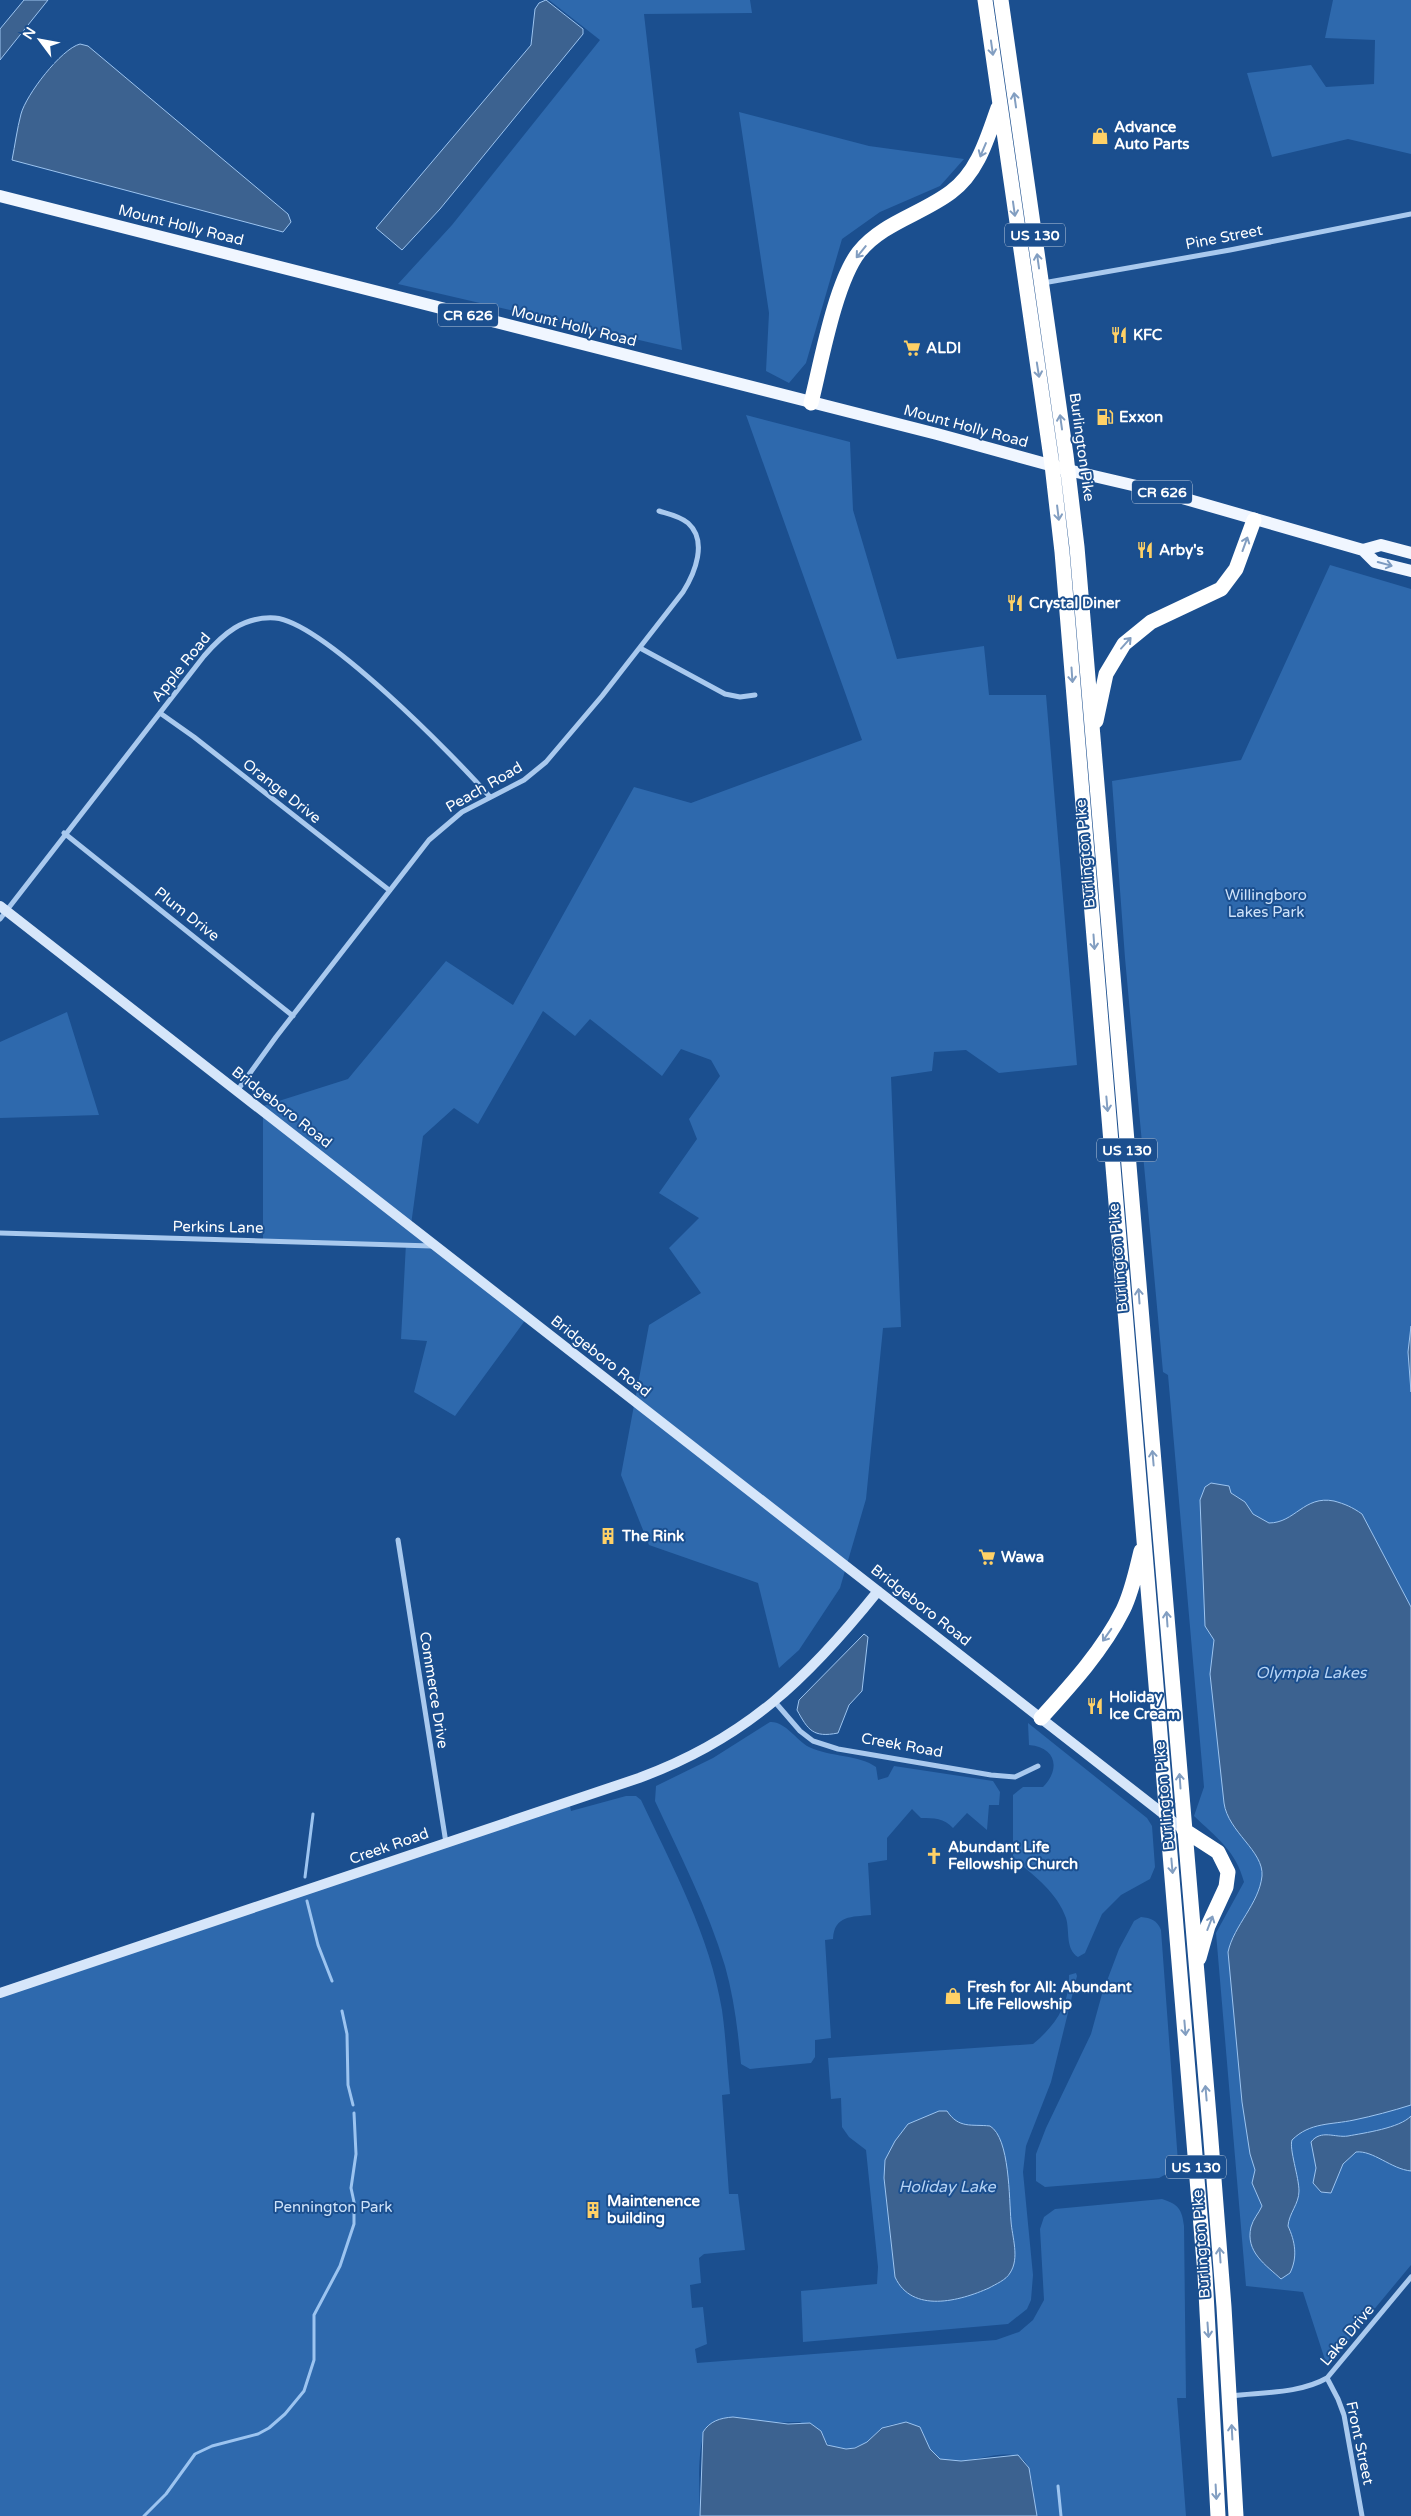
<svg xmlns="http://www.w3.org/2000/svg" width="1411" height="2516" font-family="'Varela Round',sans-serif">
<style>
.green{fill:#2e69ad}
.water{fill:#3c6290;stroke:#9cc4f0}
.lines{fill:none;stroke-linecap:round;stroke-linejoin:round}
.stream{stroke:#9cc4f0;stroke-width:3}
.street{stroke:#a9c9ee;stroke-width:5}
.secondary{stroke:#d6e6fa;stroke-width:10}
.primary{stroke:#f0f6ff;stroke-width:12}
.highway{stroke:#fff;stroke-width:15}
.oneway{stroke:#829ec1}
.oneway2{stroke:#7b9ac1}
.labels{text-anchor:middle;stroke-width:4;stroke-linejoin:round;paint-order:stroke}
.shield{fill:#1b4f8f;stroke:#bbcadd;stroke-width:1}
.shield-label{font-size:14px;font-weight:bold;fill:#fff}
.poi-label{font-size:15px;font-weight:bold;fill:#fff;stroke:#1b4f8f;text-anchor:start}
.street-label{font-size:15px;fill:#fff;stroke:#1b4f8f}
.park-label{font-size:15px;fill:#cfe3fa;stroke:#1b4f8f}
.water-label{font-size:16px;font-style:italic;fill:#b5d3f5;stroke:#1b4f8f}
</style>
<rect width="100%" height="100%" fill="#1b4f8f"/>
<path class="green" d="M549,0H750L752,13L644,14L682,350L398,284L452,225L600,40Z
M1333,0H1411V154L1348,139L1272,157L1247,73L1311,65L1326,87L1374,84L1375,40L1325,38Z
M739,112L869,146L964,159L940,186L880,212L842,239L806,363L789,383L766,371L769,313Z
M746,415L850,442L853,510L897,659L984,646L989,695H1046L1077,1065L999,1073L966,1050L934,1052L932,1071L891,1077L901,1327L883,1328L866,1499L840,1588L799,1650L779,1668L758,1583L649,1545L621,1475L649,1325L701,1293L669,1248L699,1218L659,1193L697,1139L689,1119L720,1076L711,1060L681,1049L662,1076L590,1019L575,1036L543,1011L478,1124L454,1108L423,1136L411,1225L529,1315L455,1416L414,1392L427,1341L401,1339L406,1243L263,1241V1106L348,1079L446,961L513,1005L634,787L691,803L862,740Z
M1330,565L1411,589V2265L1327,2366L1303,2292L1246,2286L1216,1933L1244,1882C1236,1851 1217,1838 1194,1816L1204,1787L1168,1375L1163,1372L1125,958L1112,781L1241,760Z
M67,1012L99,1115L0,1118V1042Z
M770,1722C785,1721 796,1740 809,1747C830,1757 860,1755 876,1767L878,1780L888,1777L894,1766L993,1781L1000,1792L999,1805H989L987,1830L967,1813L953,1828C944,1818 934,1818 921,1818L912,1809L887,1838V1860L868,1863L871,1915C852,1917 834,1915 833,1939L825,1940L831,2038L815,2040V2057L811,2063L750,2069L741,2064C738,2031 734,1998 725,1966C708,1909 680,1855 655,1801L656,1786L713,1758Z
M1028,1723L1147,1818L1152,1826L1155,1867L1150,1879L1121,1895L1102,1914L1085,1953L1078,1957C1065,1949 1070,1931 1066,1918C1057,1892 1033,1875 1013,1858V1795L1023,1787H1043C1061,1769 1056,1747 1029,1745Z
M626,1796H636L641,1800C673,1868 710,1936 722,2010C726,2038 727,2066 730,2094L722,2095L729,2194H738L745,2250L704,2254L699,2258L701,2283L690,2285L692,2308L703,2307L707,2344L695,2349L697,2363L996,2340L1019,2332L1033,2320L1044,2300L1040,2229L1044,2217L1055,2209L1162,2199C1178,2204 1182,2209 1184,2226L1186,2398H1177L1186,2516H1037C1034,2503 1033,2474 1026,2463C1011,2440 958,2473 937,2457C928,2449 925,2437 920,2427C907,2422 896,2422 882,2428C877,2431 873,2438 868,2441C855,2451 827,2454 823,2435L800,2422L710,2424C695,2436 700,2497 700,2516H0V1993L569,1802L571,1811Z
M1141,1917C1151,1918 1157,1920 1161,1930L1178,2162L1174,2170L1159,2178L1045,2187L1036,2181V2154L1046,2128L1091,2034L1102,1994L1119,1949L1134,1921Z
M1076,1973L1077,1976L1051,2082L1026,2146L1023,2172L1033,2275L1031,2300L1027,2309L1008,2324L803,2342L801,2291L877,2284L878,2267L866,2150L849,2137L842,2127L841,2098L831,2099L828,2058L1033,2044C1055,2026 1070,2004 1069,1975Z"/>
<path class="water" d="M24,0H48L0,60V29Z
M546,0L583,29V34L440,209L402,250L376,228L531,45L535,9L539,3Z
M80,44L88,46L288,214L291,222L283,232L12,160C15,145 17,129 21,114C26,95 61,49 80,44Z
M1411,1326V1392L1408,1352Z
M1211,1483L1229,1486L1231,1493L1245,1502L1253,1514L1269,1523C1295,1523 1304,1495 1334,1501C1345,1504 1352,1507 1362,1514L1411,1607V2105C1392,2111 1373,2116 1354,2120C1331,2125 1310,2122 1292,2140C1289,2149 1299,2177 1299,2191C1299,2204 1289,2213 1288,2226C1295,2241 1298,2257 1290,2273L1281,2279C1266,2265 1245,2252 1251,2227C1253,2219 1259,2213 1262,2206L1252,2183L1255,2170L1250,2154L1242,2102L1228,1952C1234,1925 1259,1904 1262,1876C1264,1851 1228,1832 1224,1803L1210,1674L1214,1640L1205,1626L1200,1500L1205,1487Z
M864,1634L868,1637L862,1691L849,1705L838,1733C813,1738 808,1730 797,1710L799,1700Z
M939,2111H947C959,2129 971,2124 990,2126C1010,2138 1009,2199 1011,2221C1012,2237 1020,2258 1010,2273C1006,2280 996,2284 989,2288C960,2301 912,2314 895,2277L884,2178L885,2160L895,2141L908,2124Z
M1411,2116V2171C1391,2169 1373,2150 1356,2152L1343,2164L1331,2193L1321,2192L1313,2183L1316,2168L1311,2142C1321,2129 1335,2138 1348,2136C1364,2133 1400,2128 1411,2116Z
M733,2417L788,2424L810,2423L821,2431L827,2445L846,2449L855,2448L867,2442L882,2428L906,2422L920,2427L930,2449L940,2459L961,2461L1018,2455L1029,2468L1037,2516H700L703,2432C710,2421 720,2418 733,2417Z"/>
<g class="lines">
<path class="stream" d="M305,1877L313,1814
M307,1901L318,1945L332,1981
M342,2011L347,2034L348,2085L353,2105
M1058,2486L1061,2516
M144,2516L166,2494L195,2454L212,2446L258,2434L269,2428L285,2414L304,2391L314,2360V2315L340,2266L354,2224V2202L351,2188L356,2154L354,2113"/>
<path class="street" d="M1043,283L1230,250L1411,214
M640,648L725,694L740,697L755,695
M160,713L194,737L389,890
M64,833L293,1016
M0,919L204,656C223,634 243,616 275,618C323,622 455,757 490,797
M237,1091L276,1037L429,840L462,812L524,780L546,762L602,696L683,592C695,573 708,541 688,523C680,516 669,514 659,511
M0,1233L432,1246
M398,1540L446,1843
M775,1702L800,1731L813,1741L838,1749L991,1775L1015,1777L1038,1766
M1327,2378L1338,2399L1344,2415L1362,2516
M1230,2396C1261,2392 1299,2394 1327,2378L1411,2277"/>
<path class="secondary" d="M0,906L1184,1830
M0,1993L639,1778C746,1739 808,1678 878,1591"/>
<path class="primary" d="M0,196L937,434L1068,470L1158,491L1363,550L1381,545L1411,553
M1363,550L1375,562L1411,571"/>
<path class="highway" d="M985,0L1052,465L1062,552L1196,2167L1205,2274L1218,2516
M1001,0L1066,455L1077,547L1210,2128L1224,2307L1236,2516
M811,403C821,363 835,283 859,252C882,223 922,214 951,192C978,172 987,139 998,108
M1096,721L1106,674L1124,644L1151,622L1221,589L1236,569L1254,520
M1041,1718C1071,1685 1103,1650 1123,1610C1132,1592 1136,1571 1141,1551
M1184,1830L1218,1852L1228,1872L1226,1887L1208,1926L1199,1958"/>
</g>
<defs><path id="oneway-shaft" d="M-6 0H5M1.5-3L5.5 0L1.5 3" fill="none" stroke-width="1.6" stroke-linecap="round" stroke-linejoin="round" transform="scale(1.25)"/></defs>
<g class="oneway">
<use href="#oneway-shaft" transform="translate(992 48) rotate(82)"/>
<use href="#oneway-shaft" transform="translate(1015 100) rotate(-98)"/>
<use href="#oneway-shaft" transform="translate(983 150) rotate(113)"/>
<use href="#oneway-shaft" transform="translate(1014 209) rotate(82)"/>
<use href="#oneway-shaft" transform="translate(861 252) rotate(129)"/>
<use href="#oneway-shaft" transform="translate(1038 261) rotate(-98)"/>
<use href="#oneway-shaft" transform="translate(1038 370) rotate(81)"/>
<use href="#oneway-shaft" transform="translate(1061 422) rotate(-98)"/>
<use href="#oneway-shaft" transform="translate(1058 513) rotate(83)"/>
<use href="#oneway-shaft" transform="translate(1245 544) rotate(-70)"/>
<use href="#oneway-shaft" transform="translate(1126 643) rotate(-48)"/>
<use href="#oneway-shaft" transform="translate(1072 675) rotate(86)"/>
<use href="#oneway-shaft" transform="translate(1094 942) rotate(86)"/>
<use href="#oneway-shaft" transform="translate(1107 1104) rotate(85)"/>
<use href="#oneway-shaft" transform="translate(1139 1296) rotate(-94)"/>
<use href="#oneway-shaft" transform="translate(1153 1458) rotate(-95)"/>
<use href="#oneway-shaft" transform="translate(1167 1619) rotate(-94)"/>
<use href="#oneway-shaft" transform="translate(1107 1635) rotate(125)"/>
<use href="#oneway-shaft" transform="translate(1180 1781) rotate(-94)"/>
<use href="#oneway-shaft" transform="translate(1172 1866) rotate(85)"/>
<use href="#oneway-shaft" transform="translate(1210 1923) rotate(-69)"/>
<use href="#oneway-shaft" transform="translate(1185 2028) rotate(85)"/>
<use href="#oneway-shaft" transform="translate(1206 2093) rotate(-95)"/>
<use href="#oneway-shaft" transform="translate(1220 2255) rotate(-94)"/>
<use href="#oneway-shaft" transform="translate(1208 2330) rotate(86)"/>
<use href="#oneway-shaft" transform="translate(1232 2432) rotate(-93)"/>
<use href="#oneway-shaft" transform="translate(1216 2492) rotate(87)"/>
</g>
<use class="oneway2" href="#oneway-shaft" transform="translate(1385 564) rotate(15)"/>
<defs>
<g id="shop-bare" transform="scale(1.35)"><path d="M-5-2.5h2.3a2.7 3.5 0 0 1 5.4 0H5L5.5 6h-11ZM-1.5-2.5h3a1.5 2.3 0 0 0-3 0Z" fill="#ffd166" stroke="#1b4f8f" stroke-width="2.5" paint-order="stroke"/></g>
<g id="restaurant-bare" transform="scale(1.35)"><path d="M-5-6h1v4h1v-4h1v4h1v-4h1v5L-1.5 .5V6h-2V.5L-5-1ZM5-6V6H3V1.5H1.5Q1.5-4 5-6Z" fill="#ffd166" stroke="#1b4f8f" stroke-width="2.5" paint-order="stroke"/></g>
<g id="supermarket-bare" transform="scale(1.35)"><path d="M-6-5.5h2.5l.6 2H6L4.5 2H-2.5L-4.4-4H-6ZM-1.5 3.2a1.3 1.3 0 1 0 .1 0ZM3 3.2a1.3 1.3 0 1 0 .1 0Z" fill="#ffd166" stroke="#1b4f8f" stroke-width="2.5" paint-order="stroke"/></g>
<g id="fuel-bare" transform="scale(1.35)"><path d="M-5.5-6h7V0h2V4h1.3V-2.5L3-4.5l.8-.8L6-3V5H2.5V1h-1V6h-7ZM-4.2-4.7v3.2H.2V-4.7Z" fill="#ffd166" stroke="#1b4f8f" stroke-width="2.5" paint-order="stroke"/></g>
<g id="building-bare" transform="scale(1.35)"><path d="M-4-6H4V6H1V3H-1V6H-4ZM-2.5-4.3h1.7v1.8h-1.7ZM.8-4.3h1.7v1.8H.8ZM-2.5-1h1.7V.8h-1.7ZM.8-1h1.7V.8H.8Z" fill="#ffd166" stroke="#1b4f8f" stroke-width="2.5" paint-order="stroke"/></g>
<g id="church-bare" transform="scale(1.35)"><path d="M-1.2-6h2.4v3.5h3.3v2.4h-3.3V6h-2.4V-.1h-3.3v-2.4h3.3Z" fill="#ffd166" stroke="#1b4f8f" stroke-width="2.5" paint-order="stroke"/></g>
</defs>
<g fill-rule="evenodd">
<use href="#shop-bare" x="1100" y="136"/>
<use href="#restaurant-bare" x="1119" y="335"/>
<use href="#supermarket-bare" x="912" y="348"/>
<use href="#fuel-bare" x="1105" y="417"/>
<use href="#restaurant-bare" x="1145" y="550"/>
<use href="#restaurant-bare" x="1015" y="603"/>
<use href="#building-bare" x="608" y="1536"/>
<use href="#supermarket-bare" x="987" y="1557"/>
<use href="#restaurant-bare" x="1095" y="1706"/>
<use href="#church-bare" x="934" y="1856"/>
<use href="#shop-bare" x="953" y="1996"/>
<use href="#building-bare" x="593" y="2210"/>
</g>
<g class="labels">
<g class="shield">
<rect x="1005" y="223.5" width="60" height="23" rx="4"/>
<rect x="438" y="303.5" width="60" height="23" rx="4"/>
<rect x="1132" y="480.5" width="60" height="23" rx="4"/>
<rect x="1097" y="1138.5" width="60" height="23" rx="4"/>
<rect x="1166" y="2155.5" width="60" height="23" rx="4"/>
</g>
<g class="shield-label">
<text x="1035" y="240">US 130</text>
<text x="468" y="320">CR 626</text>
<text x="1162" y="497">CR 626</text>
<text x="1127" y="1155">US 130</text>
<text x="1196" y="2172">US 130</text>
</g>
<g class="poi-label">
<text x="1114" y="132">Advance<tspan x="1114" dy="17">Auto Parts</tspan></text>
<text x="1133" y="340">KFC</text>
<text x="926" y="353">ALDI</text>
<text x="1119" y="422">Exxon</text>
<text x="1159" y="555">Arby's</text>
<text x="1029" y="608">Crystal Diner</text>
<text x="622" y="1541">The Rink</text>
<text x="1001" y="1562">Wawa</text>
<text x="1109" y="1702">Holiday<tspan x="1109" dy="17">Ice Cream</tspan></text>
<text x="948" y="1852">Abundant Life<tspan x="948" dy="17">Fellowship Church</tspan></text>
<text x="967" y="1992">Fresh for All: Abundant<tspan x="967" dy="17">Life Fellowship</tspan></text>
<text x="607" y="2206">Maintenence<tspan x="607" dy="17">building</tspan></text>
</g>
<g class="street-label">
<text transform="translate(181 225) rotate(14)" y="5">Mount Holly Road</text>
<text transform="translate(1224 237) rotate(-11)" y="5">Pine Street</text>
<text transform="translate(574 326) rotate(14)" y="5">Mount Holly Road</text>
<text transform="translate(966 426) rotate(15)" y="5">Mount Holly Road</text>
<text transform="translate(1082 447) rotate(82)" y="5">Burlington Pike</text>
<text transform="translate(181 667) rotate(-51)" y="5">Apple Road</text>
<text transform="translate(484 787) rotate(-30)" y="5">Peach Road</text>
<text transform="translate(282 791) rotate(38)" y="5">Orange Drive</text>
<text transform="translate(1085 854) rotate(-95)" y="5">Burlington Pike</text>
<text transform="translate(187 914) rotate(38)" y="5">Plum Drive</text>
<text transform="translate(282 1107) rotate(38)" y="5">Bridgeboro Road</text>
<text transform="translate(218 1227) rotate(1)" y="5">Perkins Lane</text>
<text transform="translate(1118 1258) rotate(-95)" y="5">Burlington Pike</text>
<text transform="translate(601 1356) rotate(38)" y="5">Bridgeboro Road</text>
<text transform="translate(921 1605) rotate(38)" y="5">Bridgeboro Road</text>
<text transform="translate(434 1690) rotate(81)" y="5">Commerce Drive</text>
<text transform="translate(902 1745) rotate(10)" y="5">Creek Road</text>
<text transform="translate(1164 1796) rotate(-95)" y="5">Burlington Pike</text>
<text transform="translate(389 1846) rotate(-19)" y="5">Creek Road</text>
<text transform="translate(1201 2244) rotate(-94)" y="5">Burlington Pike</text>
<text transform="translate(1347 2335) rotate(-50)" y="5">Lake Drive</text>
<text transform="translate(1360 2443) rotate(78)" y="5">Front Street</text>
</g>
<g class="park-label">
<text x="1266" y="900">Willingboro<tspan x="1266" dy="17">Lakes Park</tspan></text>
<text x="333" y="2212">Pennington Park</text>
</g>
<g class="water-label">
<text x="1311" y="1678">Olympia Lakes</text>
<text x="947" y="2192">Holiday Lake</text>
</g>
</g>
<g transform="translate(40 40) rotate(302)" stroke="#1b4f8f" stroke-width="4" paint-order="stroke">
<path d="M0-4L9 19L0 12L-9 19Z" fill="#ffffff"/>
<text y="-8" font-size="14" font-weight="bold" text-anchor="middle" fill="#ffffff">N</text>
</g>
</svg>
